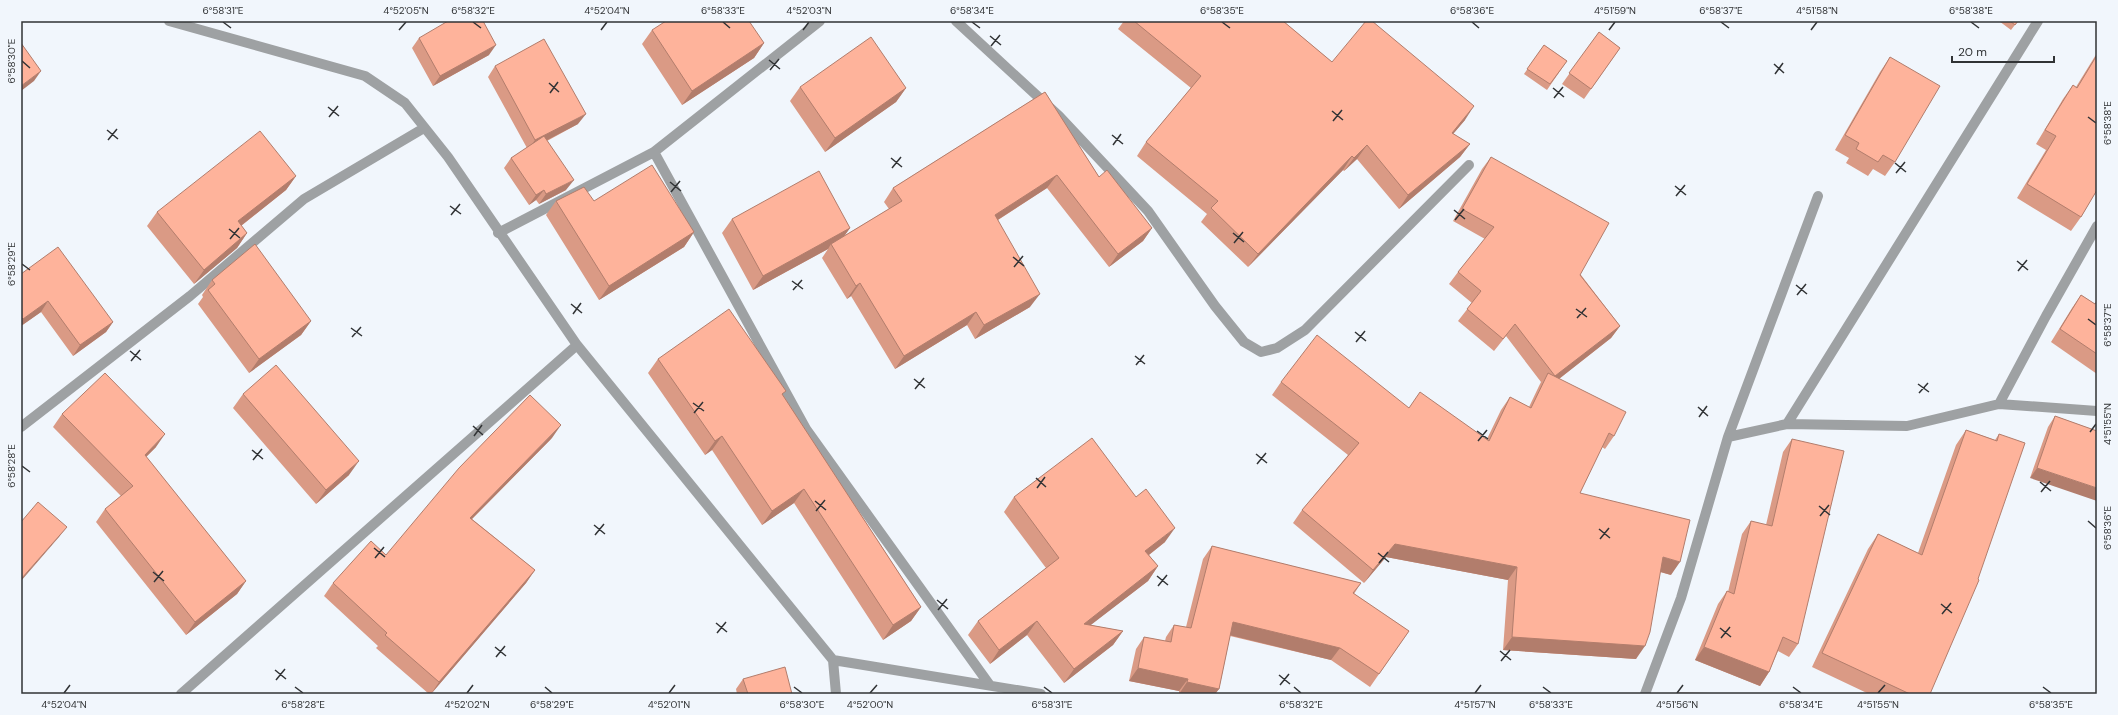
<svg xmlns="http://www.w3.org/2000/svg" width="2118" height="715" font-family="'DM Sans',sans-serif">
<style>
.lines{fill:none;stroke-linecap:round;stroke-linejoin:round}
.minor{stroke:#9ea1a3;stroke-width:10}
.wall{fill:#da9a85}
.shaded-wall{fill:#b27d6c}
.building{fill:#feb39b;stroke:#b27d6c}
.ticks{fill:none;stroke:#313335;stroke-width:1.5}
.neatline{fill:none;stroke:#313335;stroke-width:1.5}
.ticks-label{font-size:10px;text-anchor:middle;fill:#313335}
</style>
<rect width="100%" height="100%" fill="#f1f6fc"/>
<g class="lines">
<path class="minor" d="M169,21L365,76L405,103L448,157L577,345L833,660L836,694
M956,21L1059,116L1148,211L1215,306L1244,342L1261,352L1277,348L1305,330L1469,165
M654,152L806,429L989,684
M498,233L654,152L820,21
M1999,404L2046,316L2097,226
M1787,424L2038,21
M21,427L190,296L304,199L424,128
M1728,437L1787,424L1907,426L1999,404L2097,411
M833,660L1041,694
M181,694L577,345
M1645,694L1681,598L1728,437L1818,196"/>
</g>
<path class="wall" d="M1124,21H1283L1332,62L1465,120L1453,134L1470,144L1460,157L1399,209L1357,159L1344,171L1343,170L1248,267L1201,222L1207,214L1137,156L1146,142L1191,88L1118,29Z
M1999,21H2018L2011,30Z
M652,30L764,43L754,58L682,105L642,44Z
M1599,32L1620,48L1584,99L1562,84Z
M419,38L489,55L433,86L412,48Z
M1544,45L1567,61L1547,90L1524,74Z
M2097,53V190L2081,217L2071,231L2017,198L2046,150L2036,144L2063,99L2073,85L2076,87Z
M1890,57L1895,162L1885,176L1873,169L1868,176L1846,163L1849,158L1835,150L1880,72Z
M495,66L578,124L547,141L566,190L539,204L536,200L529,205L504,168L511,158L527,148L488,77Z
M800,87L906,88L896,102L825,152L790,101Z
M1045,92L1099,177L1152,228L1143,241L1109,267L1047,188L998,220L1030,307L975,339L967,325L895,369L851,296L847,299L822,258L828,249L753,290L722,233L732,219L850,228L844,236L889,209L884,202L893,188Z
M1491,157L1620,326L1611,338L1559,379L1614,436L1605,449L1602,447L1580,493L1671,575L1660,572L1636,659L1503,650L1508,580L1386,557L1364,583L1293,523L1302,510L1348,455L1272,395L1281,382L1409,408L1487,439L1501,410L1510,397L1529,407L1539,386L1541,382L1506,336L1494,351L1458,321L1472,303L1449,284L1458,272L1485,239L1453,221L1482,169Z
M296,176L286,190L241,226L247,233L237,248L194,284L147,226L157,212Z
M556,201H594L694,232L684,247L599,300L546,215Z
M21,274L113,322L106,332L73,356L41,312L21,326Z
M212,280L311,321L301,335L249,373L198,304L203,297L202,295Z
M2081,295L2095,304L2097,301V374L2051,342L2072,308Z
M658,359L783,395L921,607L911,621L883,640L794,503L762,525L712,450L705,455L648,373Z
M243,394L349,475L316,504L233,408Z
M62,414L156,447L146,457L246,581L237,594L186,635L96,522L105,509L121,496L53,427Z
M2055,416L2097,431L2030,478L2048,427Z
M1966,430L1995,440L1999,434L1930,694H1869L1812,667L1868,549L1878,534L1918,553L1956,445Z
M552,438L472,519L535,570L526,583L431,694H429L376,648L378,646L324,596L333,583L386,555Z
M1792,439L1798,644L1789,657L1778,651L1769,672L1760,686L1695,660L1718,604L1727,591L1728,592L1742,534L1751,521L1766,525L1783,452Z
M1014,497L1165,542L1149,555L1158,566L1148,581L1090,625L1123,631L1113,645L1064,683L1027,635L990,664L968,635L978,621L1046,568L1004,512Z
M1212,546L1361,583L1354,594L1409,631L1370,687L1331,660L1230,636L1219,689L1215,694H1179V691L1129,681L1136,649L1144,637L1165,641L1166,637L1174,625L1186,627L1203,559Z
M743,679L792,694H737L736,689Z"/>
<path class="shaded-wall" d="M764,43L754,58L682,105L692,91Z
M496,45L489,55L433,86L440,76Z
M41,71L34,81L21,91V86Z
M906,88L896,102L825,152L835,138Z
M1474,106L1465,120L1442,147L1452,133Z
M586,114L578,124L528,150L535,140Z
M1470,144L1460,157L1399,209L1408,195Z
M1367,145L1357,159L1344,171L1354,158Z
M1352,156L1343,170L1248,267L1258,254Z
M1057,175L1047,188L985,228L995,215Z
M296,176L286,190L228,236L238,221Z
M574,180L566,190L539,204L546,194Z
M544,190L536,200L529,205L536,195Z
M850,228L840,242L831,244L828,249L753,290L763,276Z
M1152,228L1143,241L1109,267L1118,254Z
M694,232L684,247L599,300L609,286Z
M247,233L237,248L194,284L204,270Z
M860,283L851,296L847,299L856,286Z
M1040,294L1030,307L975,339L984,325Z
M48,301L41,312L21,326V322L23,319Z
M976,312L967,325L895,369L904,356Z
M311,321L301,335L249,373L259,359Z
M113,322L106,332L73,356L80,345Z
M1620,326L1611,338L1546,389L1555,376Z
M561,425L552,438L461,530L470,518Z
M165,434L156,447L136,467L145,455Z
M722,436L712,450L705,455L715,441Z
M359,461L349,475L316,504L326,490Z
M2037,468L2097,488V501L2030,478Z
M804,489L794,503L762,525L772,511Z
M67,527L59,537L21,581V579Z
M1175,528L1165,542L1136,565L1145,551Z
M1395,544L1517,567L1508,580L1386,557L1364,583L1373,570Z
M1663,557L1680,562L1671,575L1654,570Z
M1158,566L1148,581L1074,638L1084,624Z
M535,570L526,583L431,694L439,682Z
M246,581L237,594L186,635L195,622Z
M921,607L911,621L883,640L893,625Z
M1037,621L1027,635L990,664L999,650Z
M1233,622L1340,648L1331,660L1225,634Z
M1123,631L1113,645L1064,683L1074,669Z
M1512,637L1645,646L1636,659L1503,650Z
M1704,647L1769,672L1760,686L1695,660Z
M1138,668L1188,679L1179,691L1129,681Z
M1187,682L1219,689L1215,694H1179Z"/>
<path class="building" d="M448,21H483L496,45L440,76L419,38Z
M666,21H749L764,43L692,91L652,30Z
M1134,21H1283L1332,62L1366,21H1372L1474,106L1452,133L1470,144L1408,195L1367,145L1354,158L1352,156L1258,254L1211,208L1218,201L1146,142L1201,76Z
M2010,21H2018L2015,25Z
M1599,32L1620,48L1591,89L1569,73Z
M871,37L906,88L835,138L800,87Z
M544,39L586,114L535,140L495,66Z
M21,43L41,71L21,86Z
M1544,45L1567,61L1550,84L1527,69Z
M2097,55V190L2081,217L2027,184L2056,136L2045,130L2073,85L2077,88Z
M1890,57L1940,86L1895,162L1883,155L1878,162L1856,149L1859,143L1845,135Z
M1045,92L1099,177L1107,170L1152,228L1118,254L1057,175L995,215L1040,294L984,325L976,312L904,356L860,283L856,286L831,244L902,201L893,188Z
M260,131L296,176L238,221L247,233L204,270L157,212Z
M544,136L574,180L546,194L544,190L536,195L511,158Z
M1491,157L1609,223L1580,275L1620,326L1555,376L1515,324L1503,339L1467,309L1481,291L1458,272L1494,227L1462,209Z
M652,165L694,232L609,286L556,201L584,187L594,201Z
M819,171L850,228L763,276L732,219Z
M255,244L311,321L259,359L208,290L215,284L212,280Z
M58,247L113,322L80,345L48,301L23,319L21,317V274Z
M2081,295L2095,304L2097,301V354L2060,329Z
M729,309L786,391L782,394L921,607L893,625L804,489L772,511L722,436L715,441L658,359Z
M1317,335L1409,408L1420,392L1489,441L1510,397L1531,408L1548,373L1626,412L1614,436L1609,433L1580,493L1690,520L1680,562L1663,557L1650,632L1645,646L1512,637L1517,567L1395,544L1373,570L1302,510L1359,443L1281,382Z
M276,365L359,461L326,490L243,394Z
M105,373L165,434L145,455L246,581L195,622L105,509L133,486L62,414Z
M530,395L561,425L470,518L535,570L439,682L385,635L387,633L333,583L371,541L386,555L459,468Z
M2055,416L2097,431V488L2037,468Z
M1966,430L1997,441L1999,434L2025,443L1978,579L1979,580L1930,694H1910L1822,653L1878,534L1922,555Z
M1092,438L1136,497L1146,489L1175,528L1145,551L1158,566L1084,624L1123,631L1074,669L1037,621L999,650L978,621L1059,558L1014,497Z
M1792,439L1844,451L1798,644L1783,637L1769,672L1704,647L1727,591L1734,594L1751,521L1772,526Z
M38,502L67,527L21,579V522Z
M1212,546L1361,583L1353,593L1409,631L1379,674L1340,648L1233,622L1219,689L1187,682L1188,679L1138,668L1144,637L1171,642L1174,625L1191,628Z
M785,667L792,694H748L743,679Z
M1677,693L1747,694H1677Z"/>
<path class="ticks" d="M223,22L231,28M473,22L481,28M723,22L730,28M972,22L980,28M1222,22L1230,28M1472,22L1479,28M1721,22L1729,28M1971,22L1979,28M399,30L406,22M601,30L607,22M803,30L809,22M1609,30L1615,22M1811,30L1817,22M990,36L1001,45M991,46L1000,35M769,60L780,69M22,61L30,68M1774,64L1784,73M770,70L779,59M1775,74L1783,63M549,83L559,92M1553,88L1564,97M550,93L558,82M1554,98L1563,87M328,107L339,116M1332,111L1343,120M329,117L338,106M2088,117L2096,123M1333,121L1342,110M107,130L118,139M1112,135L1123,144M108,140L117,129M1113,145L1121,134M891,158L902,167M1895,163L1906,172M892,168L901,157M1896,173L1905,162M670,182L681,191M1675,186L1686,195M671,192L680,181M1676,196L1685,185M450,206L461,214M1454,210L1465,219M451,215L460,204M1455,220L1464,209M229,229L240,238M1233,233L1244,242M230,239L239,228M1234,243L1243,232M1013,257L1024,266M2017,261L2028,270M22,264L30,270M1014,267L1023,256M2018,271L2027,260M792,281L803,289M1796,285L1807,294M793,290L802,280M1797,295L1806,284M571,304L582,313M1576,309L1587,317M573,314L581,303M1577,318L1586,308M2088,319L2096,325M351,328L362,336M1355,332L1366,341M352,337L361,327M1356,342L1365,331M130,351L141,360M1135,356L1145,364M131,361L140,350M1136,365L1144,355M914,379L925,388M1918,384L1929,392M915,389L924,378M1919,393L1928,383M693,403L704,411M1698,407L1708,416M694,413L703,402M1699,417L1707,406M473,426L483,435M1477,431L1488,439M2090,432L2096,424M474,436L482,425M1478,441L1487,430M252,450L263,459M1256,454L1267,463M253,460L262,449M1257,464L1266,453M22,466L30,472M1036,478L1046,487M2040,482L2051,491M1037,488L1045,477M2041,492L2050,481M815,501L826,510M1819,506L1830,515M816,511L825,500M1820,516L1829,505M2088,521L2096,528M594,525L605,534M1599,529L1610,538M595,535L604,524M1600,539L1609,528M374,548L385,557M1378,553L1389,562M375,558L384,547M1379,563L1388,552M153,572L164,581M1157,576L1168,585M154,582L163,571M1158,586L1167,575M937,600L948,609M1941,604L1952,613M938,610L947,599M1942,614L1951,603M716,623L727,632M1720,628L1731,637M717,633L726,622M1721,638L1730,627M495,647L506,656M1500,651L1511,660M496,657L505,646M1501,661L1510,650M275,670L286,679M1279,675L1290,684M276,680L285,669M1280,685L1289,674M295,687L303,693M545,687L552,693M794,687L802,693M1044,687L1052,693M1294,687L1301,693M1543,687L1551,693M1793,687L1801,693M2043,687L2051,693M64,693L70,685M467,693L473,685M669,693L675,685M870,693L877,685M1475,693L1481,685M1677,693L1683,685M1878,693L1885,685"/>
<rect width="2118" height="715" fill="none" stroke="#f1f6fc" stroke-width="44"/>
<path d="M1952 56v6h102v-6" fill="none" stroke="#313335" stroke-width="2"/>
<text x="1958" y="56" font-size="12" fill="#313335" stroke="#f1f6fc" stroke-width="3" paint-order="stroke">20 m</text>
<rect x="22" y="22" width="2074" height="671" class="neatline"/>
<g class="ticks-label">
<text x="223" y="14">6°58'31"E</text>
<text x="406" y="14">4°52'05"N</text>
<text x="473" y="14">6°58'32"E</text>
<text x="607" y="14">4°52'04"N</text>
<text x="723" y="14">6°58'33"E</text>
<text x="809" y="14">4°52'03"N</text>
<text x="972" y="14">6°58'34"E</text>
<text x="1222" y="14">6°58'35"E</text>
<text x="1472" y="14">6°58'36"E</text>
<text x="1615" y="14">4°51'59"N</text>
<text x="1721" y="14">6°58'37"E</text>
<text x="1817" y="14">4°51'58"N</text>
<text x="1971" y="14">6°58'38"E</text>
<text transform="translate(11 61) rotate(-90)" y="4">6°58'30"E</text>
<text transform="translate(2107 123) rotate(-90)" y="4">6°58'38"E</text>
<text transform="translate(11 264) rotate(-90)" y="4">6°58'29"E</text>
<text transform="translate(2107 325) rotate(-90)" y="4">6°58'37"E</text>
<text transform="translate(2107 424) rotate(-90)" y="4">4°51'55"N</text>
<text transform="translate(11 466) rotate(-90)" y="4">6°58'28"E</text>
<text transform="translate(2107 528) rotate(-90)" y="4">6°58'36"E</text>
<text x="64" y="708">4°52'04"N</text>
<text x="303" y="708">6°58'28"E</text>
<text x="467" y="708">4°52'02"N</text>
<text x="552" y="708">6°58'29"E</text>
<text x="669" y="708">4°52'01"N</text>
<text x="802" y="708">6°58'30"E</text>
<text x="870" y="708">4°52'00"N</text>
<text x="1052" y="708">6°58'31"E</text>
<text x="1301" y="708">6°58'32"E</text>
<text x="1475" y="708">4°51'57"N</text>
<text x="1551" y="708">6°58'33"E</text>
<text x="1677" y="708">4°51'56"N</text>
<text x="1801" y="708">6°58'34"E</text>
<text x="1878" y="708">4°51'55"N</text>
<text x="2051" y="708">6°58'35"E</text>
</g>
</svg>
